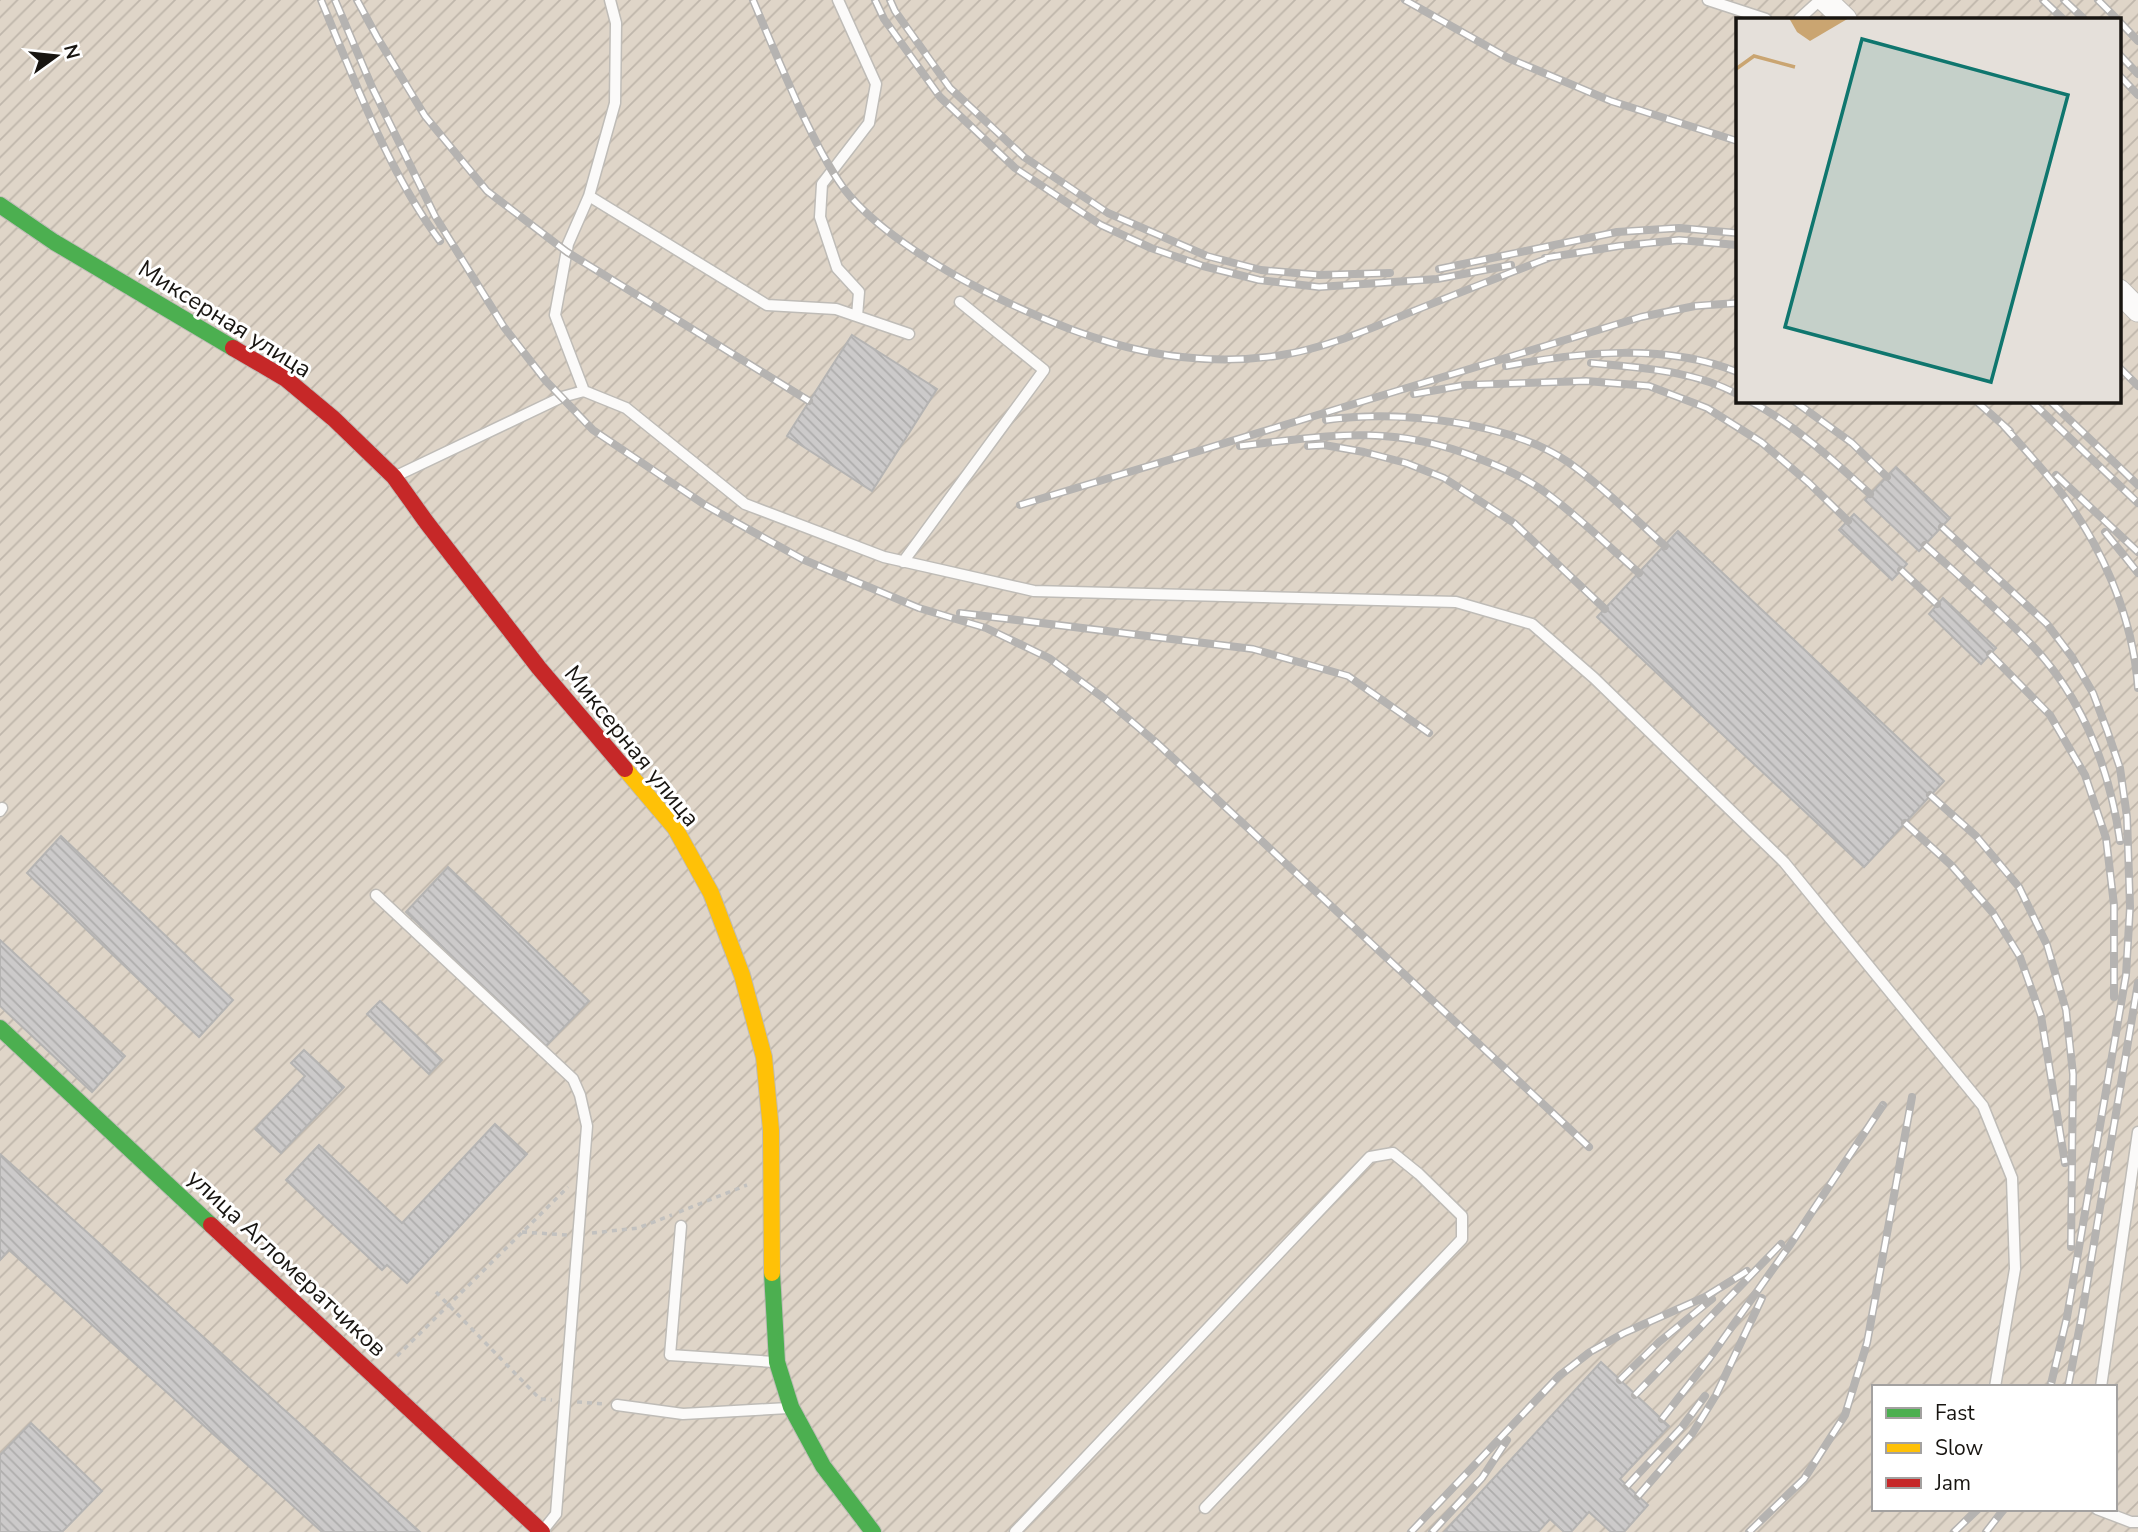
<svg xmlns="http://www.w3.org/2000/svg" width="2138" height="1532" font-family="'Nunito Sans',sans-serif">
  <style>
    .industrial { fill: url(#industrial-furrows); fill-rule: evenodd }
    .building { fill: url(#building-back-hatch); stroke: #b5b4b3; stroke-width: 2 }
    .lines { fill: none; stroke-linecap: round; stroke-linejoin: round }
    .lane-casing { stroke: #bfbcb7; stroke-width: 13 }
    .street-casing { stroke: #bfbcb7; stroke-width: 25 }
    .fast-casing { stroke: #bfbcb7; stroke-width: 18 }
    .slow-casing { stroke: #bfbcb7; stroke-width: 18 }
    .jam-casing { stroke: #bfbcb7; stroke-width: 18 }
    .path { stroke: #c2c1bf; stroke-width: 3.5; stroke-dasharray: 5 5; stroke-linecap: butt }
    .lane { stroke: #fbfaf9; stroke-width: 10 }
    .street { stroke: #fbfaf9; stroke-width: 23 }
    .fast { stroke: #4caf50; stroke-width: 16 }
    .slow { stroke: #ffc107; stroke-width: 16 }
    .jam { stroke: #c62828; stroke-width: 16 }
    .rail-casing { stroke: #b5b3b1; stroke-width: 8 }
    .rail { stroke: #fff; stroke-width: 5; stroke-dasharray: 16; stroke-linecap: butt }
    .labels { text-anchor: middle; stroke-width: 6; stroke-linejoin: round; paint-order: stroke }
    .street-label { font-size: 24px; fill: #181511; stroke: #fff }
    .inset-river { fill: none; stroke: #caa571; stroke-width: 3.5 }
    .view { fill: #0f766e; fill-opacity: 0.15; stroke: #0f766e; stroke-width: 3.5 }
    .inset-edge { fill: none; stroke: #181511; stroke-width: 3.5 }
  </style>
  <defs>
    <pattern id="industrial-furrows" width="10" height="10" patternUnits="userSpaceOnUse" patternTransform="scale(1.75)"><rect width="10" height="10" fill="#dfd5c8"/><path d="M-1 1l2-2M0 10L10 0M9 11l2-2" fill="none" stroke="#bfb6ab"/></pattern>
    <pattern id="building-back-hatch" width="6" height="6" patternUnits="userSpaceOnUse" patternTransform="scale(1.75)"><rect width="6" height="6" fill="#cccaca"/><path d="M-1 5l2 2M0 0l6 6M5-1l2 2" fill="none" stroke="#aeadac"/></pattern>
  </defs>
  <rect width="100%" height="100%" fill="#e5e0da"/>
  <!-- industrial -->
  <path class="industrial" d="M0 0H2138V1532H0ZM1737 19H2119V401H1737ZM1874 1387H2115V1509H1874Z"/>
  <!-- building -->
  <path class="building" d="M852 335 937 389 872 491 787 436Z
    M1896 467 1950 518 1919 551 1865 500Z
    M1854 514 1907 564 1892 580 1839 530Z
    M1678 531 1944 781 1864 867 1597 617Z
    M1943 598 1996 648 1981 664 1929 614Z
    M61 836 233 1000 199 1037 27 873Z
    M448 867 589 1001 546 1046 406 912Z
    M0 940 125 1056 92 1092 0 1006Z
    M380 1001 442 1060 429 1074 367 1014Z
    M304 1050 344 1087 281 1153 255 1129 305 1076 291 1063Z
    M495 1124 527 1154 407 1283 387 1265 382 1270 286 1180 319 1145 402 1223Z
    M0 1154 420 1532H322L9 1250 0 1260Z
    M1601 1362 1669 1426 1620 1479 1648 1505 1624 1532H1611L1589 1512 1571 1532H1564L1550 1519 1538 1532H1444Z
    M31 1423 102 1491 62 1532H0V1455Z"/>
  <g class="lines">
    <defs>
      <path id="lane" d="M838 0 876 84 869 123 822 184 820 217 837 268 859 292 857 316
        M1708 0 1766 19
        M1799 19 1820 0
        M589 196 767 305 836 309 909 334
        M584 391 555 315 568 244 589 196 615 103 616 23 610 0
        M396 476 562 397 584 391 626 408 745 504 884 557 1034 591 1456 602 1532 624 1594 678 1784 862 1983 1106 2012 1178 2015 1269 1995 1387
        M903 562 1044 370 960 302
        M0 811 2 808
        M376 895 573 1079 580 1095 587 1126 556 1514 544 1529
        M681 1226 670 1355 774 1362
        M2101 1387 2138 1132
        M617 1405 683 1414 788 1408
        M2097 1509 2131 1522H2138
        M1015 1532 1370 1157 1393 1153 1419 1174 1462 1216V1239L1205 1508"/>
      <path id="street" d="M1825 0 1845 19
        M2119 291 2138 310"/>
      <path id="fast" d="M0 205 54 242 233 348
        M0 1028 211 1225
        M772 1273 777 1362 791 1407 823 1466 873 1532"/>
      <path id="slow" d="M625 769 675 828 711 893 742 975 764 1057 771 1130 772 1273"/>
      <path id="jam" d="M233 348 286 379 334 419 394 477 427 523 539 668 625 769
        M211 1225 542 1532"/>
    </defs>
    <!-- lane casing -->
    <use href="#lane" class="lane-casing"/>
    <!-- street casing -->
    <use href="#street" class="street-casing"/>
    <!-- fast casing -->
    <use href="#fast" class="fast-casing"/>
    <!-- slow casing -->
    <use href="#slow" class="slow-casing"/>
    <!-- jam casing -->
    <use href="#jam" class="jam-casing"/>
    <!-- path -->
    <path class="path" d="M679 1212 747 1185
      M522 1232 567 1235
      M592 1233 638 1228 672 1215
      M436 1292 540 1399 552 1400
      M397 1356 568 1187
      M577 1402 605 1404"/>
    <!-- lane -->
    <use href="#lane" class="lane"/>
    <!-- street -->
    <use href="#street" class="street"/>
    <!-- fast -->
    <use href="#fast" class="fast"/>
    <!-- slow -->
    <use href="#slow" class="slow"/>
    <!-- jam -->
    <use href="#jam" class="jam"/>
    <defs>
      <path id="rail" d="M321 0C355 81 387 170 440 241
        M335 0 372 87 435 216 504 327 546 381 593 430 705 505 802 559 919 608 986 628 1049 658 1105 699 1158 744 1589 1147
        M357 0 377 37 425 116 487 191 567 252 809 401
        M753 0C768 36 783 71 799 107 813 136 826 164 845 190 900 260 1058 334 1144 351 1187 360 1232 362 1276 356 1323 349 1368 330 1411 312 1459 293 1506 274 1554 256
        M875 0 884 19 940 97 1015 168 1101 225 1151 248 1203 266 1259 280 1319 287 1437 279 1511 265
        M890 0 895 11 950 88 1024 157 1108 213 1207 256 1261 270 1319 275 1390 273
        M1405 0 1508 58 1611 101 1737 141
        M2043 0 2063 19
        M2064 0 2084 19
        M2098 0 2117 19
        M2119 21 2138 41
        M2119 54 2138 74
        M2119 75 2138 95
        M1545 258 1619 246 1679 240 1737 245
        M1439 269 1617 232 1679 228 1737 233
        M1591 363C1640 368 1693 370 1737 394
        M1506 366C1580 352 1665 343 1737 372
        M2119 367 2138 386
        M1414 394 1465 385 1586 381 1649 386 1707 408 1761 442 1809 483 1848 521
        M1750 401C1795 425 1833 460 1870 494
        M1794 401 1852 443 1887 477
        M1976 401 2010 431
        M2031 401 2138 503
        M2050 401 2138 485
        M1326 420C1395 410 1509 421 1568 462 1603 487 1633 517 1665 546
        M2003 425C2021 445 2039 465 2056 486 2101 543 2133 616 2138 688
        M1240 446C1330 435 1394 424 1480 459 1501 467 1524 477 1542 490 1577 515 1607 545 1639 573
        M1308 446 1324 445 1364 452 1406 463 1444 478 1514 523 1605 609
        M2056 475 2138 552
        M1020 505 1641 317 1695 306 1737 303
        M1942 527 2047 624 2072 657 2093 693 2107 730 2120 768 2127 817 2130 907 2126 975 2067 1317 2051 1384
        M2105 532 2138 573
        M1925 545C1959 576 1995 607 2027 640 2081 694 2109 766 2120 841
        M1901 570 1937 604
        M960 613 1253 649 1348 676 1429 733
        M1990 654 2050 715 2085 775 2106 838 2114 905V997
        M1930 795 1976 836 2019 887 2047 945 2066 1010 2073 1074 2071 1247
        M1905 823 1951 865 1993 913 2020 957 2041 1016 2065 1163
        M1620 1380 1659 1342 1712 1299
        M2068 1387 2081 1320 2138 983
        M1635 1395 1781 1244
        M1662 1419 1709 1359 1790 1245 1883 1105
        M1627 1486 1682 1427 1705 1396
        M1638 1496 1692 1434 1716 1395 1762 1298
        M1411 1532 1559 1376 1590 1352 1624 1333 1705 1297 1747 1271
        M1432 1532 1482 1478 1507 1440
        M1749 1532 1804 1479 1845 1415 1867 1343 1912 1097
        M1954 1532 1978 1509
        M1986 1532 2004 1509"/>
    </defs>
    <!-- rail casing -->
    <use href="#rail" class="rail-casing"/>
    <!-- rail -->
    <use href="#rail" class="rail"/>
  </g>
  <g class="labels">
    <!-- street labels -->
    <g class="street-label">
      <text transform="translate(225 319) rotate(32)" y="8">Миксерная улица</text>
      <text transform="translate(632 746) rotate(51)" y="8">Миксерная улица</text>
      <text transform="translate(287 1263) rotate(43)" y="8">улица Агломератчиков</text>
    </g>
  </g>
  <!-- overview -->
  <g transform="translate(1736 18)">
    <rect width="385" height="385" fill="#e5e0da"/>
    <path d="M53 0H113L74 23 61 14Z" fill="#caa571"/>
    <path class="inset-river" d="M0 51 18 38 59 49"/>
    <path class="view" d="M126 21 332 77 255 364 49 309Z"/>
    <rect width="385" height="385" class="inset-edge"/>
  </g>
  <!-- legend -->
  <rect x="1872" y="1385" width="245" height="126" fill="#ffffff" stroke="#a3a1a0" stroke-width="2"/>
  <rect x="1886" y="1408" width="35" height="10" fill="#4caf50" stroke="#a3a1a0" stroke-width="2"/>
  <text x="1935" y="1420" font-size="21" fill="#181511">Fast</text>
  <rect x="1886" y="1443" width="35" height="10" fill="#ffc107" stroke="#a3a1a0" stroke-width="2"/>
  <text x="1935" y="1455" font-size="21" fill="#181511">Slow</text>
  <rect x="1886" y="1478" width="35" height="10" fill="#c62828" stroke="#a3a1a0" stroke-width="2"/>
  <text x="1935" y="1490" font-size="21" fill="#181511">Jam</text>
  <!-- north arrow -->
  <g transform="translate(56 56) rotate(75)" stroke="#ffffff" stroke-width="5" paint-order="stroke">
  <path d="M0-5L12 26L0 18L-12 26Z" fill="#181511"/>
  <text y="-10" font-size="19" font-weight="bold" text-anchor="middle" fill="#181511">N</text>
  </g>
</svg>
